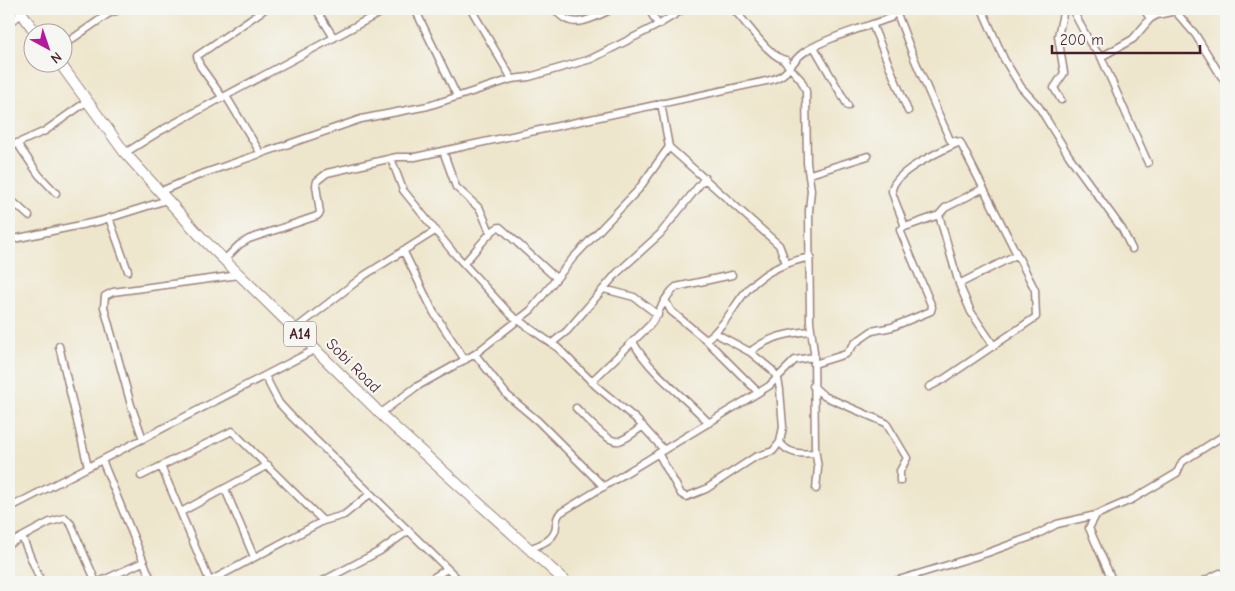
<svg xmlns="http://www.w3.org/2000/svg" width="1235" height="591" font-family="'Comic Neue',sans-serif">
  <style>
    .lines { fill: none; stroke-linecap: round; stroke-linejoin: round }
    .minor-casing { stroke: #9c827c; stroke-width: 9 }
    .highway-casing { stroke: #9c827c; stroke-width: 12 }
    .minor { stroke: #fff; stroke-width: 6 }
    .highway { stroke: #fff; stroke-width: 10 }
    .labels { text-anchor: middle; stroke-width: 4.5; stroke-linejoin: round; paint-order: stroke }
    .shield { fill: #f6f6f2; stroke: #7e6067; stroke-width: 1 }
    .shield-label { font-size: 15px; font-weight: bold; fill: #4a1f2b }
    .street-label { font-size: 16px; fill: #4a1f2b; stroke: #f6f6f2 }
  </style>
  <rect width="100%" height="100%" fill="#f6f6f2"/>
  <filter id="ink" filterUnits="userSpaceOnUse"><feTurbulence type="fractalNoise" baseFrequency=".02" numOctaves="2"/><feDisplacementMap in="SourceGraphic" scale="10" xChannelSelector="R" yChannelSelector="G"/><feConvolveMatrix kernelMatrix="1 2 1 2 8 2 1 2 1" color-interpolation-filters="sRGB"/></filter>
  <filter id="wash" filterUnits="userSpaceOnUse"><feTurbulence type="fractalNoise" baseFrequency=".0096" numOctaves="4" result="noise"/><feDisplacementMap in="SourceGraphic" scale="20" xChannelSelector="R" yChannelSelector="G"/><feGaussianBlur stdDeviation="1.12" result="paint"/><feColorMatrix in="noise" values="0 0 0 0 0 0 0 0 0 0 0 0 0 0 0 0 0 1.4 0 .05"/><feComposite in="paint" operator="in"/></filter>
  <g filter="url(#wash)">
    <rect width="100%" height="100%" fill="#eee6cc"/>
  </g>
  <g filter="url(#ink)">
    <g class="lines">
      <defs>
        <path id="minor" d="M316 9 334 38
          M415 9 457 96
          M471 9 512 79
          M555 9C571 32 591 19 612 9
          M649 9 658 25
          M733 9C746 21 770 59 786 60
          M982 9 1004 59 1021 87 1039 107 1069 156 1122 229 1132 249
          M1072 9 1090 43 1101 57 1148 163
          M1144 9 1150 19
          M896 11 914 58 950 140 960 142 1035 290 1036 317 944 379 929 387
          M1175 11 1195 34 1226 84
          M9 23 22 14
          M872 24 908 111
          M62 46 108 14 121 9
          M814 47 848 106
          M1101 57 1133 39 1150 19 1157 15 1180 10 1194 9
          M784 61 801 80 806 91 807 163 811 190 809 211 810 321 814 352 815 448 818 468 816 489
          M226 96 261 154
          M223 98 200 66 197 56 265 9
          M1061 100 1054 88 1064 73 1058 36 1064 9
          M17 143 39 175 56 193
          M9 147 45 131 86 102
          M669 147 779 245 786 263
          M443 151 456 187 480 209 490 232
          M125 153 162 130 387 9
          M391 158 403 190 452 251 511 315 558 348 596 386 636 419 664 450
          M810 174 868 156
          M982 189 945 208 939 215 959 284 971 312 994 346
          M159 192 199 175 361 119 428 106 512 79 529 77 591 59 658 25 684 9
          M9 198 29 216
          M109 218 128 271
          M905 227 939 215
          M9 240 100 221 167 200
          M403 250 434 313 465 360
          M224 260 239 245 249 239 317 216 320 213 316 185 317 181 327 173 397 157H415L771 80C793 73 789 61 806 51 831 36 863 28 890 18L896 11V9
          M464 263C472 256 492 227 500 227L556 278
          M959 284 1016 255
          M604 289 634 297 658 315
          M665 300 671 311 706 340 758 392
          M295 329 365 275 435 231
          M706 340C723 327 731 311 743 295 760 273 785 262 811 257
          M633 342C651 374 685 397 709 423
          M552 343 567 331 617 273 660 234 705 178
          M59 346 88 467
          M750 352C768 337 788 333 811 331
          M475 354 507 395 538 421 604 487
          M814 364 846 354 855 343 872 331 892 327 931 311 932 307 900 230 905 227C903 220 892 195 892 191 892 172 945 149 960 142
          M265 376 279 403 290 415 461 582
          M591 382 650 325C659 314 664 296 676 287L732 275
          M813 386 824 396 886 423 907 458 900 471V481
          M576 408C584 416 608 444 619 441 627 439 636 431 643 426
          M381 413 416 387 475 354 531 310 573 258 638 190 669 147 661 103
          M143 439 131 405 104 307 105 296 113 292 239 275
          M780 442C788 455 802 454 816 453
          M658 453 681 494 686 497 706 489 755 457 773 451 780 442 783 427 780 390 778 379 772 370 750 352 715 333
          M102 460 152 582
          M161 466 210 582
          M141 476 232 431 323 521
          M225 489 254 557
          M9 508 316 349
          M181 512 268 465
          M1096 515 1089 528 1113 582
          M22 537 41 582
          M9 544 50 522 65 518 71 524 96 582
          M529 549C541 544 556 540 556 525 557 519 556 518 560 513L769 386 795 360 814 357
          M210 581 323 521 344 515 370 494
          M99 582 143 562
          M321 582 380 551 408 531
          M426 582 447 569
          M892 582 987 553 1036 535 1057 524 1096 515 1133 499 1177 473 1182 462 1226 434
          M1202 582 1220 573 1226 577"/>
        <path id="highway" d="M19 9 35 32
          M59 62 125 153 202 238 391 424 566 582"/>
      </defs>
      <!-- minor casing -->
      <use href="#minor" class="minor-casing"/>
      <!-- highway casing -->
      <use href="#highway" class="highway-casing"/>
      <!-- minor -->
      <use href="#minor" class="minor"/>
      <!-- highway -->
      <use href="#highway" class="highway"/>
    </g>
  </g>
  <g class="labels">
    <!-- shield labels -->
    <rect class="shield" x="284" y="321.5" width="32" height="25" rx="4"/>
    <g class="shield-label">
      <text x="300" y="339">A14</text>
    </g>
    <!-- street labels -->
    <g class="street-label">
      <text transform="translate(354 365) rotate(45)" y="6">Sobi Road</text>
    </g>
  </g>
  <!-- margin -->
  <rect width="1235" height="591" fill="none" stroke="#f6f6f2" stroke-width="30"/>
  <!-- north arrow -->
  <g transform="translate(48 48) rotate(140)"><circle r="24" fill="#f6f6f2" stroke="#b1a0a2"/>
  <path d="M0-4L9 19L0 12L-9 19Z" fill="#b5179e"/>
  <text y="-8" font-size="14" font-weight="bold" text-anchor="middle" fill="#4a1f2b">N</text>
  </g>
  <!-- scale -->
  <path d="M1052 45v8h148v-8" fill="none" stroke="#4a1f2b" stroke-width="2.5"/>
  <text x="1060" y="45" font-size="15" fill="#4a1f2b" stroke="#f6f6f2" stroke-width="4" paint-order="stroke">200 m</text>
</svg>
